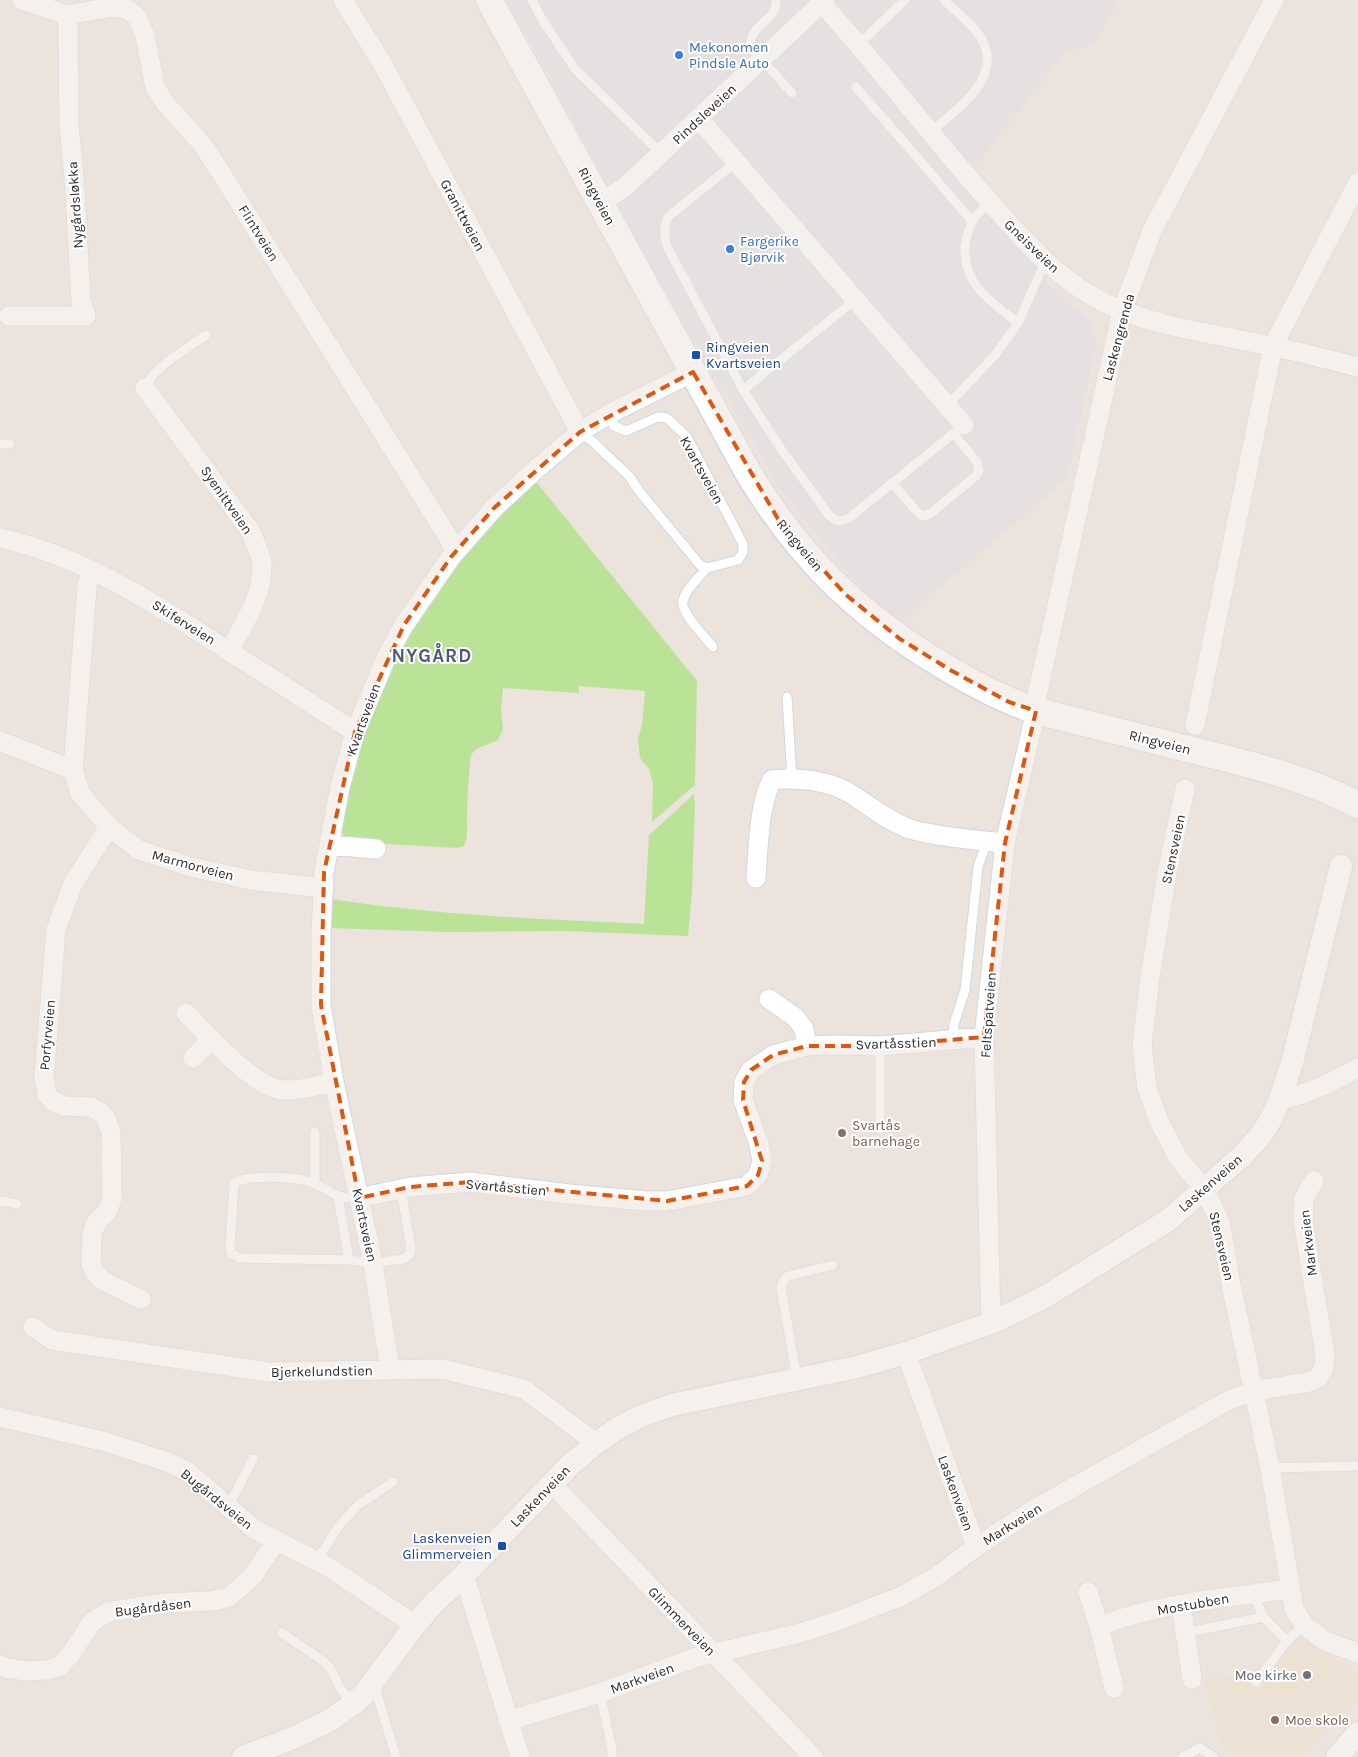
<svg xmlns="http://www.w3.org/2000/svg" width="1358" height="1757" font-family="Karla,sans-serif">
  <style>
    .industrial { fill: #dedce4 }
    .education { fill: #eedecb }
    .green { fill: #bbe398 }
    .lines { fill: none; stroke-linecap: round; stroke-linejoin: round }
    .service-casing { stroke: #d1d7e3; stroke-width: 11 }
    .minor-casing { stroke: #d1d7e3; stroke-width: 21 }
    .tertiary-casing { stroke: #d1d7e3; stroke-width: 25 }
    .secondary-casing { stroke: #d1d7e3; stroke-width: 29 }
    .service { stroke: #fff; stroke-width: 9 }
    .minor { stroke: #fff; stroke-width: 19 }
    .tertiary { stroke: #fff; stroke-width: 22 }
    .secondary { stroke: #fff; stroke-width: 26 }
    .marked { fill: none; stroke: #de570e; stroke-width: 4; stroke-dasharray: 10 6; stroke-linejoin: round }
    .shop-dot { fill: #3f7fe0; stroke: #fff; stroke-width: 2 }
    .transit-dot { fill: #1a4fb4; stroke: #fff; stroke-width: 2 }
    .education-dot { fill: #8d6e63; stroke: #fff; stroke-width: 2 }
    .worship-dot { fill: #6b7280; stroke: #fff; stroke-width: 2 }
    .labels { text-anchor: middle; stroke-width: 4; stroke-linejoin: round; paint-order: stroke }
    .shop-label { font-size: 14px; fill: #366cbe; stroke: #fff; text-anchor: start }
    .street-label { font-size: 14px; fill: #2a2a2a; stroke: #fff }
    .transit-label { font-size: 14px; fill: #164399; stroke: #fff; text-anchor: start }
    .education-label { font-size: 14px; fill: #785e54; stroke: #fff; text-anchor: start }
    .worship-label { font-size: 14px; fill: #5b616d; stroke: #fff; text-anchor: end }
    .district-label { font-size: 19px; font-weight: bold; letter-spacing: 1px; fill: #4a597a; stroke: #fff }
  </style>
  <rect width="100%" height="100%" fill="#ece3dc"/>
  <!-- industrial -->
  <path class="industrial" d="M506 0H1120L1093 46 1067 50 967 176 1045 262V282L1093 325 1096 343 1068 478 920 604 901 622 874 600 841 565 780 489 637 242 546 69Z"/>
  <!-- education -->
  <path class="education" d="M1294 1638 1324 1647 1358 1679V1696L1300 1757H1235L1221 1744 1205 1680 1257 1672Z"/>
  <!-- green -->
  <path class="green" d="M534 482 538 484 697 681 695 785 652 822 653 783 649 769 640 758 638 738 642 726 645 691 579 686V693L503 688 501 710 503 729 498 740 476 749 471 755C469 774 467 795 467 814 466 825 469 836 464 846L457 848 352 842 345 838 340 828 362 727 411 625 481 532Z
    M694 794 695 803 692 891 688 936 565 931 447 932 329 928 331 899C434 915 539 919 644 924L649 835Z"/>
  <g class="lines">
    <defs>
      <path id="service" d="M532 0 543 21 575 69 662 154
        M776 0C778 21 744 27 752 49L792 93
        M858 45 905 0
        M856 87 972 221
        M930 133C957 108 1006 78 980 36 972 24 955 11 944 0
        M736 162 669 216C663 227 664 234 667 246L743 390 779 446 828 514C835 521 839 523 849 518L964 425
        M990 202C984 208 975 215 972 222 968 230 966 240 965 248 964 286 992 302 1018 323
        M145 388 153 375 168 361 206 335
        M743 390 855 300
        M947 406 996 354 1018 323 1045 262
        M580 433 592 441 630 477 639 491 700 565 707 568 738 560 743 552V544L687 437 667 418 658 417 626 431 614 426 609 414
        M0 444H10
        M892 483 919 514 924 516 931 513 976 476 979 470 977 462 953 433
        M707 568C699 578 686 588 683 601 680 612 705 637 713 647
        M787 697 792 778
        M953 1041 954 1024 965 990 978 867 987 841
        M880 1046V1129
        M315 1132V1184
        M338 1197 349 1260
        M359 1198C335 1199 335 1193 315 1184 300 1177 247 1173 234 1184L230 1247 231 1253 240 1258 349 1260 373 1263 403 1259 410 1254 411 1248 401 1189
        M0 1201 17 1204
        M797 1378 781 1288 783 1282 788 1276 833 1265
        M1270 1468 1358 1466
        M228 1507 253 1459
        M317 1561 337 1528 358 1505 393 1482
        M1254 1594 1263 1617 1287 1641
        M282 1633 323 1661 330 1668 341 1689 353 1704
        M1185 1633 1263 1617
        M1256 1682 1287 1641 1304 1625
        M374 1684 396 1757
        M600 1693 612 1749V1757
        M1183 1757 1200 1748 1214 1757"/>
      <path id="minor" d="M22 0 68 15 112 7 127 9 137 17 145 35 155 87 165 103 202 144 223 176 456 550
        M343 0 382 63 580 432
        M819 0C873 60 922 124 975 185 1018 234 1060 287 1123 311 1164 327 1209 333 1251 342 1287 349 1323 358 1358 367
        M699 119 964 425
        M601 203 626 186 825 0
        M9 316H86L81 301 74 176 69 126 68 15
        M145 388 251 532C255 543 261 553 262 565 263 596 243 625 229 651
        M0 538C83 556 156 604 227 650 270 677 312 704 355 732
        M91 570 87 587 73 770 80 793 109 827 139 850 191 867 251 880 324 888
        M1036 700 1122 311 1152 231 1274 0
        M1195 725 1273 346 1358 182
        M0 741 73 770
        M1185 789 1168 868 1150 977 1142 1045 1147 1088 1159 1121 1178 1158 1204 1189 1220 1222 1231 1284 1270 1468 1294 1609 1304 1625 1325 1641 1358 1653
        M109 827 73 884 56 929 44 1078 47 1095 53 1101 64 1106 91 1107 100 1112 106 1118 111 1133 112 1199 107 1212 97 1221 92 1234 91 1264 95 1273 103 1281 141 1299
        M330 845 376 849
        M756 878C758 851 759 803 772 780 798 777 828 780 851 794 870 806 888 821 910 829 937 837 976 840 1005 843
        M769 999 796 1018 804 1029 807 1046
        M186 1013C208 1035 245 1077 273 1088 290 1094 317 1085 334 1082
        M193 1058 212 1039
        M1280 1100C1309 1094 1332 1082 1358 1068
        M359 1198 410 1187 470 1182 569 1194 646 1201H667L747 1186 758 1175 762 1161 759 1144 743 1100 744 1082 751 1070 773 1055 807 1046 839 1045 880 1046 984 1037
        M991 1323 984 1037 1005 843 1036 711
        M33 1327 52 1340 268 1372 442 1369 524 1389 596 1443
        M906 1353 976 1547
        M390 1370 373 1263 334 1082 321 1005V934L324 872 340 787 355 732 386 658 404 625 451 557 494 508 534 471 580 432 609 414 693 372
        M0 1417 106 1442 168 1462 188 1472 254 1529 330 1568 415 1625
        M552 1484 813 1757
        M464 1575 520 1757
        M1088 1592 1099 1626 1114 1688
        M1181 1605 1192 1679
        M1099 1626C1159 1603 1226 1598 1289 1589
        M0 1665 6 1668 26 1671 46 1670 60 1666 71 1654 92 1622 108 1612 165 1603 212 1601 229 1597 252 1577 276 1541
        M508 1721 600 1693 694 1658 796 1634 835 1622 902 1596 937 1576 976 1547 1033 1510 1229 1400 1254 1391 1309 1382 1318 1378 1324 1368 1325 1355 1303 1221 1304 1198 1314 1181"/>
      <path id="tertiary" d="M243 1757 293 1738 329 1721 353 1704 364 1694 415 1625 432 1605 464 1575 569 1466 596 1443 618 1428 641 1416 672 1405 857 1367 906 1353 991 1323 1043 1298 1167 1221 1242 1156 1261 1135 1270 1121 1280 1100 1292 1063 1341 866
        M1337 1757 1358 1733"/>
      <path id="secondary" d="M489 0 750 476C801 558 855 612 937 662 969 682 1001 699 1036 711 1086 723 1135 736 1184 748 1244 763 1303 776 1358 805"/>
    </defs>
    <!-- service casing -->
    <use href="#service" class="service-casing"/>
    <!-- minor casing -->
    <use href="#minor" class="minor-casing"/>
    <!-- tertiary casing -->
    <use href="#tertiary" class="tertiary-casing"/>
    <!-- secondary casing -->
    <use href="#secondary" class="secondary-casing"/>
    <!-- service -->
    <use href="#service" class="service"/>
    <!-- minor -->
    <use href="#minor" class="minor"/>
    <!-- tertiary -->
    <use href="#tertiary" class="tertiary"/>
    <!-- secondary -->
    <use href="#secondary" class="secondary"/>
  </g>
  <!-- marked area -->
  <path d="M0 0H1358V1757H0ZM693 372 778 519 845 594 900 639 952 671 1009 702 1036 711 1005 843 984 1037 880 1046H807L773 1055 751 1070 744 1082 743 1100 762 1161 758 1175 747 1186 667 1201 470 1182 410 1187 359 1198 321 1005 324 872 355 732 404 625 451 557 494 508 580 432Z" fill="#ece3dc" fill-opacity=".55" fill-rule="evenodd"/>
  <path class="marked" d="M693 372 778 519 845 594 900 639 952 671 1009 702 1036 711 1005 843 984 1037 880 1046H807L773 1055 751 1070 744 1082 743 1100 762 1161 758 1175 747 1186 667 1201 470 1182 410 1187 359 1198 321 1005 324 872 355 732 404 625 451 557 494 508 580 432Z"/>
  <!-- markers -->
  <g class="shop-dot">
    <circle cx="679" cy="55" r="5"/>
    <circle cx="730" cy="249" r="5"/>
  </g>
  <g class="transit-dot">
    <rect x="691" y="350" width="10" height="10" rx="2.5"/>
    <rect x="497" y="1541" width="10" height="10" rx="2.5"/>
  </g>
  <g class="education-dot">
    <circle cx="842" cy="1133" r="5"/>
    <circle cx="1275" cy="1720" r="5"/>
  </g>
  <circle class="worship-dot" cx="1307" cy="1675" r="5"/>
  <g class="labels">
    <!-- shop labels -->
    <g class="shop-label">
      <text x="689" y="52">Mekonomen<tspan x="689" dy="16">Pindsle Auto</tspan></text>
      <text x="740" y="246">Fargerike<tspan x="740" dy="16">Bjørvik</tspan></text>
    </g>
    <!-- street labels -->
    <g class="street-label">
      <text transform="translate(704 114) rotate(-43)" y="5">Pindsleveien</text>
      <text transform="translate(597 196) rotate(62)" y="5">Ringveien</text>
      <text transform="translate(75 205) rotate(-94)" y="5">Nygårdsløkka</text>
      <text transform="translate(463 215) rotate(62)" y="5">Granittveien</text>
      <text transform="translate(259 233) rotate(58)" y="5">Flintveien</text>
      <text transform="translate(1032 246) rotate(44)" y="5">Gneisveien</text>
      <text transform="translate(1118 337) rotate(-75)" y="5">Laskengrenda</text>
      <text transform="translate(702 470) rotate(61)" y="5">Kvartsveien</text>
      <text transform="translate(227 500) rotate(55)" y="5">Syenittveien</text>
      <text transform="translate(800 545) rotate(50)" y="5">Ringveien</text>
      <text transform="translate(184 622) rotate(32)" y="5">Skiferveien</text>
      <text transform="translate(363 719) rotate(-70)" y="5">Kvartsveien</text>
      <text transform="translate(1160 742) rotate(14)" y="5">Ringveien</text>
      <text transform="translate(1173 849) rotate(-78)" y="5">Stensveien</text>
      <text transform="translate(193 865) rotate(15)" y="5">Marmorveien</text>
      <text transform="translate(988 1015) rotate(-86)" y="5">Feltspatveien</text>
      <text transform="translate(47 1035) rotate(-85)" y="5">Porfyrveien</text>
      <text transform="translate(896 1043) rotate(-2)" y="5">Svartåsstien</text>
      <text transform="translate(1210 1183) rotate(-41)" y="5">Laskenveien</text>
      <text transform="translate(506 1187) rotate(5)" y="5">Svartåsstien</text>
      <text transform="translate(365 1225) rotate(78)" y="5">Kvartsveien</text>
      <text transform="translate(1308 1243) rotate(-97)" y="5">Markveien</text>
      <text transform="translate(1222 1246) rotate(77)" y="5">Stensveien</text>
      <text transform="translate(322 1371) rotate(-1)" y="5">Bjerkelundstien</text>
      <text transform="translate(956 1493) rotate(70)" y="5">Laskenveien</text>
      <text transform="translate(540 1496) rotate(-46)" y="5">Laskenveien</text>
      <text transform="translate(217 1499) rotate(39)" y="5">Bugårdsveien</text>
      <text transform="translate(1012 1524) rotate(-32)" y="5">Markveien</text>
      <text transform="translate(1193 1604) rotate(-10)" y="5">Mostubben</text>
      <text transform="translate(153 1607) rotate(-7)" y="5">Bugårdåsen</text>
      <text transform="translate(682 1621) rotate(46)" y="5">Glimmerveien</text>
      <text transform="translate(642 1678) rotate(-20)" y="5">Markveien</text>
    </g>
    <!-- transit labels -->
    <g class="transit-label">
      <text x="706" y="352">Ringveien<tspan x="706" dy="16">Kvartsveien</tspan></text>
      <text x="492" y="1543" text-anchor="end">Laskenveien<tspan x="492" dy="16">Glimmerveien</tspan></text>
    </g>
    <!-- education labels -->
    <g class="education-label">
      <text x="852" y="1130">Svartås<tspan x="852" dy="16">barnehage</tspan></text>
      <text x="1285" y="1725">Moe skole</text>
    </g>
    <!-- worship labels -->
    <g class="worship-label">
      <text x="1297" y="1680">Moe kirke</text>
    </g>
    <!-- district labels -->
    <g class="district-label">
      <text x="432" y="662">NYGÅRD</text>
    </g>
  </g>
</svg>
